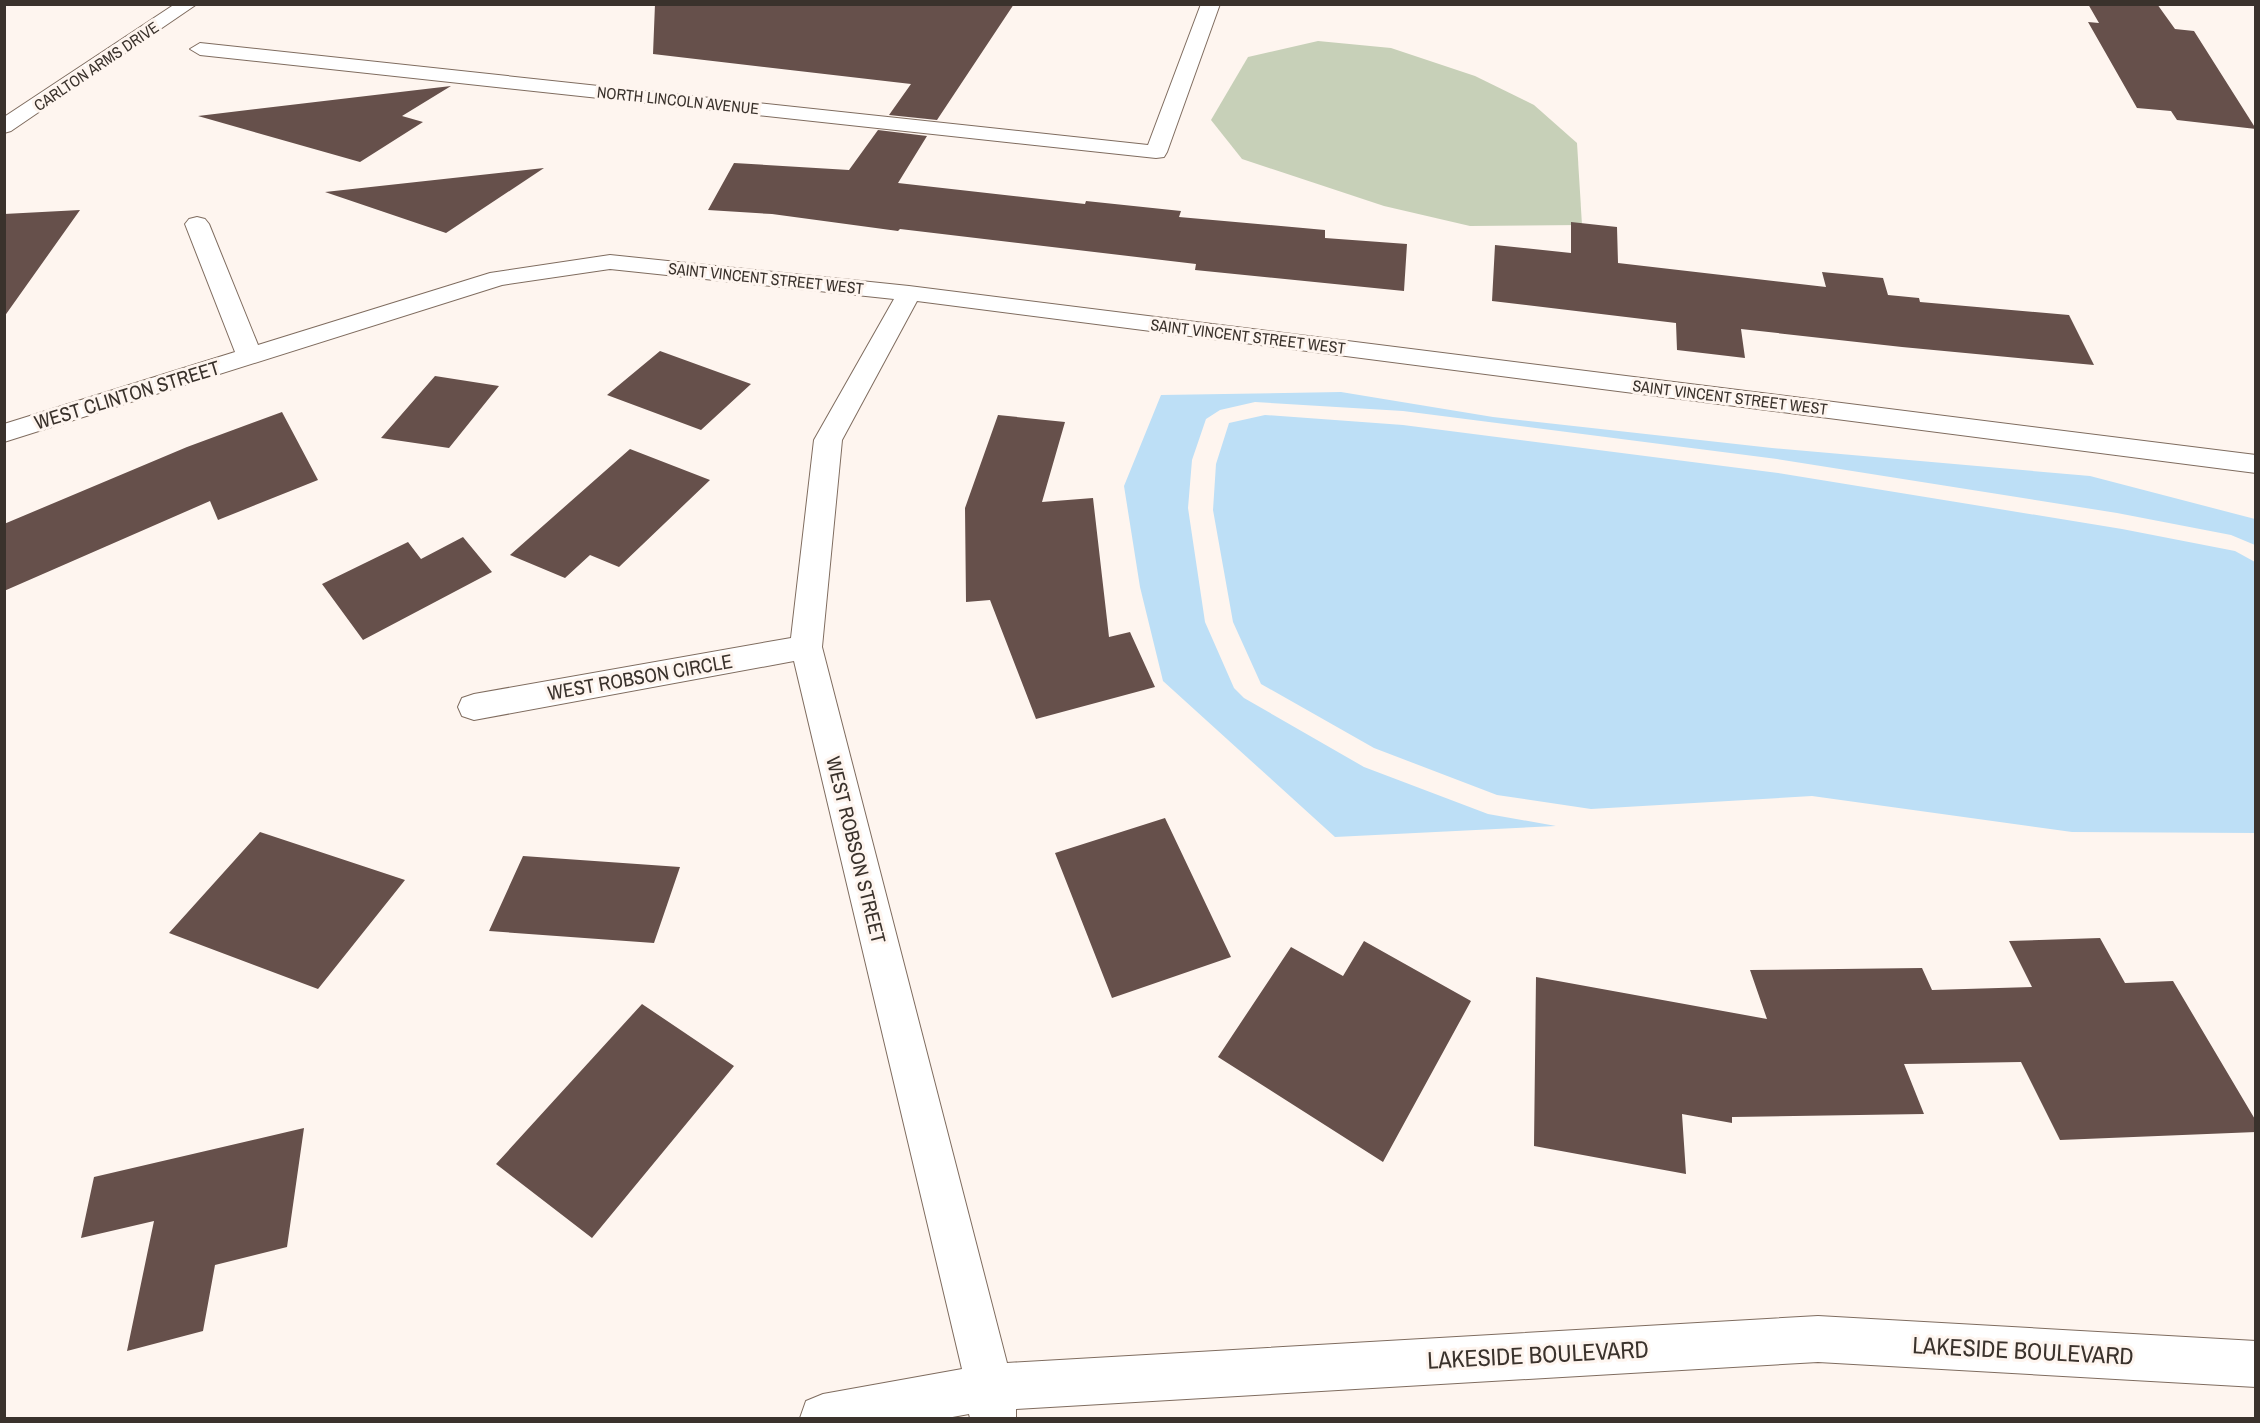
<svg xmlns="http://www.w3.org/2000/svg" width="2260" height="1423" font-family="'Archivo Narrow',sans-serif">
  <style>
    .green { fill: #c7d0b8 }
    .water { fill: #bddff6 }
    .building { fill: #66504b }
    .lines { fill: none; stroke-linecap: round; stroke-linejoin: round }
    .minor-casing { stroke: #7f6c5f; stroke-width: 2 }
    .minor { fill: #fff; fill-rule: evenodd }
    .labels { text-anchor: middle; stroke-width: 6; stroke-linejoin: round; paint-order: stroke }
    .far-street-label { font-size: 16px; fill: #3a322c; stroke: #fef5ef }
    .street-label { font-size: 20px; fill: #3a322c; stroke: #fef5ef }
    .near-street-label { font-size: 24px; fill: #3a322c; stroke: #fef5ef }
  </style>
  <rect width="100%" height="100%" fill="#fef5ef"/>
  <!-- green -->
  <path class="green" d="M1318 41 1391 48 1475 76 1534 105 1577 143 1582 225 1470 226 1384 206 1242 159 1211 120 1248 57Z"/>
  <!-- water -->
  <path class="water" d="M1341 392 1493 417 1772 448 2090 476 2255 519V545L2231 535 2117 513 1777 459 1403 411 1255 402 1220 410 1206 419 1192 460 1188 508 1205 622 1234 688 1244 698 1364 767 1488 814 1556 826 1335 837 1163 681 1140 587 1124 486 1161 395Z
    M1265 415 1403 425 1778 473 2122 529 2235 551 2255 562V833L2072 832 1812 796 1591 809 1497 795 1374 748 1261 684 1233 622 1213 510 1216 464 1229 423Z"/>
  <!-- building -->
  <path class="building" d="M655 4H1014L937 120 889 115 911 84 653 54Z
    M2088 4H2157L2175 29 2194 31 2256 129 2177 120 2171 111 2137 108 2088 22 2099 23Z
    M451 86 402 116 423 122 360 162 198 116Z
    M878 130 927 136 898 183 1085 204 1086 201 1181 211 1179 217 1325 230V238L1407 244 1404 291 1195 270 1196 264 900 229 898 231 772 214 708 210 734 163 849 170Z
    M544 168 446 233 325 192Z
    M80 210 4 317V214Z
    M1571 222 1617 227 1618 263 1826 287 1822 272 1883 278 1888 295 1919 298 1920 302 2069 315 2094 365 1902 347 1741 329 1745 358 1677 350 1676 323 1492 301 1495 245 1571 253Z
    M660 351 751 384 701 430 607 395Z
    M435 376 499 386 449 448 381 438Z
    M282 412 318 480 218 520 210 501 4 591V524L187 447Z
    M998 415 1065 422 1042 502 1093 498 1109 637 1130 632 1155 687 1036 719 990 600 966 602 965 508Z
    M630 449 710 480 619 567 590 555 565 578 510 555Z
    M463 537 492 572 363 640 322 584 408 542 421 559Z
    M1165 818 1231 957 1112 998 1055 853Z
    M260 832 405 880 318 989 169 933Z
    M523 856 680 867 654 943 489 931Z
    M2100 938 2125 983 2173 981 2256 1121V1132L2060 1140 2021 1062 1904 1064 1924 1114 1732 1117V1123L1682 1114 1686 1174 1534 1146 1536 977 1767 1019 1750 970 1922 968 1932 990 2032 987 2009 941Z
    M1364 941 1471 1001 1383 1162 1218 1057 1291 947 1343 976Z
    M642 1004 734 1066 592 1238 496 1164Z
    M304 1128 287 1247 215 1265 203 1331 127 1351 154 1221 81 1238 94 1177Z"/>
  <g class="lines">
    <defs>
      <path id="minor" d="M175 4H197L11 131 4 133V117Z
        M1201 4H1220L1167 152 1164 157 1156 158 200 55 190 49 200 43 1148 145Z
        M197 217 205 219 209 224 258 345 490 273 610 255 909 286 2256 455V473L917 301 842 440 822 647 1007 1363 1818 1316 2256 1341V1387L1818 1362 1016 1409V1418H970L969 1414 947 1418H800L806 1401 823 1394 962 1369 794 661 474 720 462 716 458 707 462 698 474 694 791 638 814 440 894 299 610 269 502 285 4 442V424L235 352 185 224 189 219Z"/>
    </defs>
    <!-- minor casing -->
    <use href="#minor" class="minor-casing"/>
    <!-- minor -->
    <use href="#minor" class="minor"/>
  </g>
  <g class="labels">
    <!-- far-street labels -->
    <g class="far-street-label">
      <text transform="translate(96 66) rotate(-34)" y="6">CARLTON ARMS DRIVE</text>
      <text transform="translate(678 100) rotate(6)" y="6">NORTH LINCOLN AVENUE</text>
      <text transform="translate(766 278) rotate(6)" y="6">SAINT VINCENT STREET WEST</text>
      <text transform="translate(1248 336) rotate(7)" y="6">SAINT VINCENT STREET WEST</text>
      <text transform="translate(1730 397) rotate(7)" y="6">SAINT VINCENT STREET WEST</text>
    </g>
    <!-- street labels -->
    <g class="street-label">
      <text transform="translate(127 395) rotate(-17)" y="7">WEST CLINTON STREET</text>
      <text transform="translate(640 677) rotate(-10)" y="7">WEST ROBSON CIRCLE</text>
      <text transform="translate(856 850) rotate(76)" y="7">WEST ROBSON STREET</text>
    </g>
    <!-- near-street labels -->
    <g class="near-street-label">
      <text transform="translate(2023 1351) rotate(3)" y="8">LAKESIDE BOULEVARD</text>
      <text transform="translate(1538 1355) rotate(-3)" y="8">LAKESIDE BOULEVARD</text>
    </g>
  </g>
  <!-- border -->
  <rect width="2260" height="1423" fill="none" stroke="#3a322c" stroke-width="12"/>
</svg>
